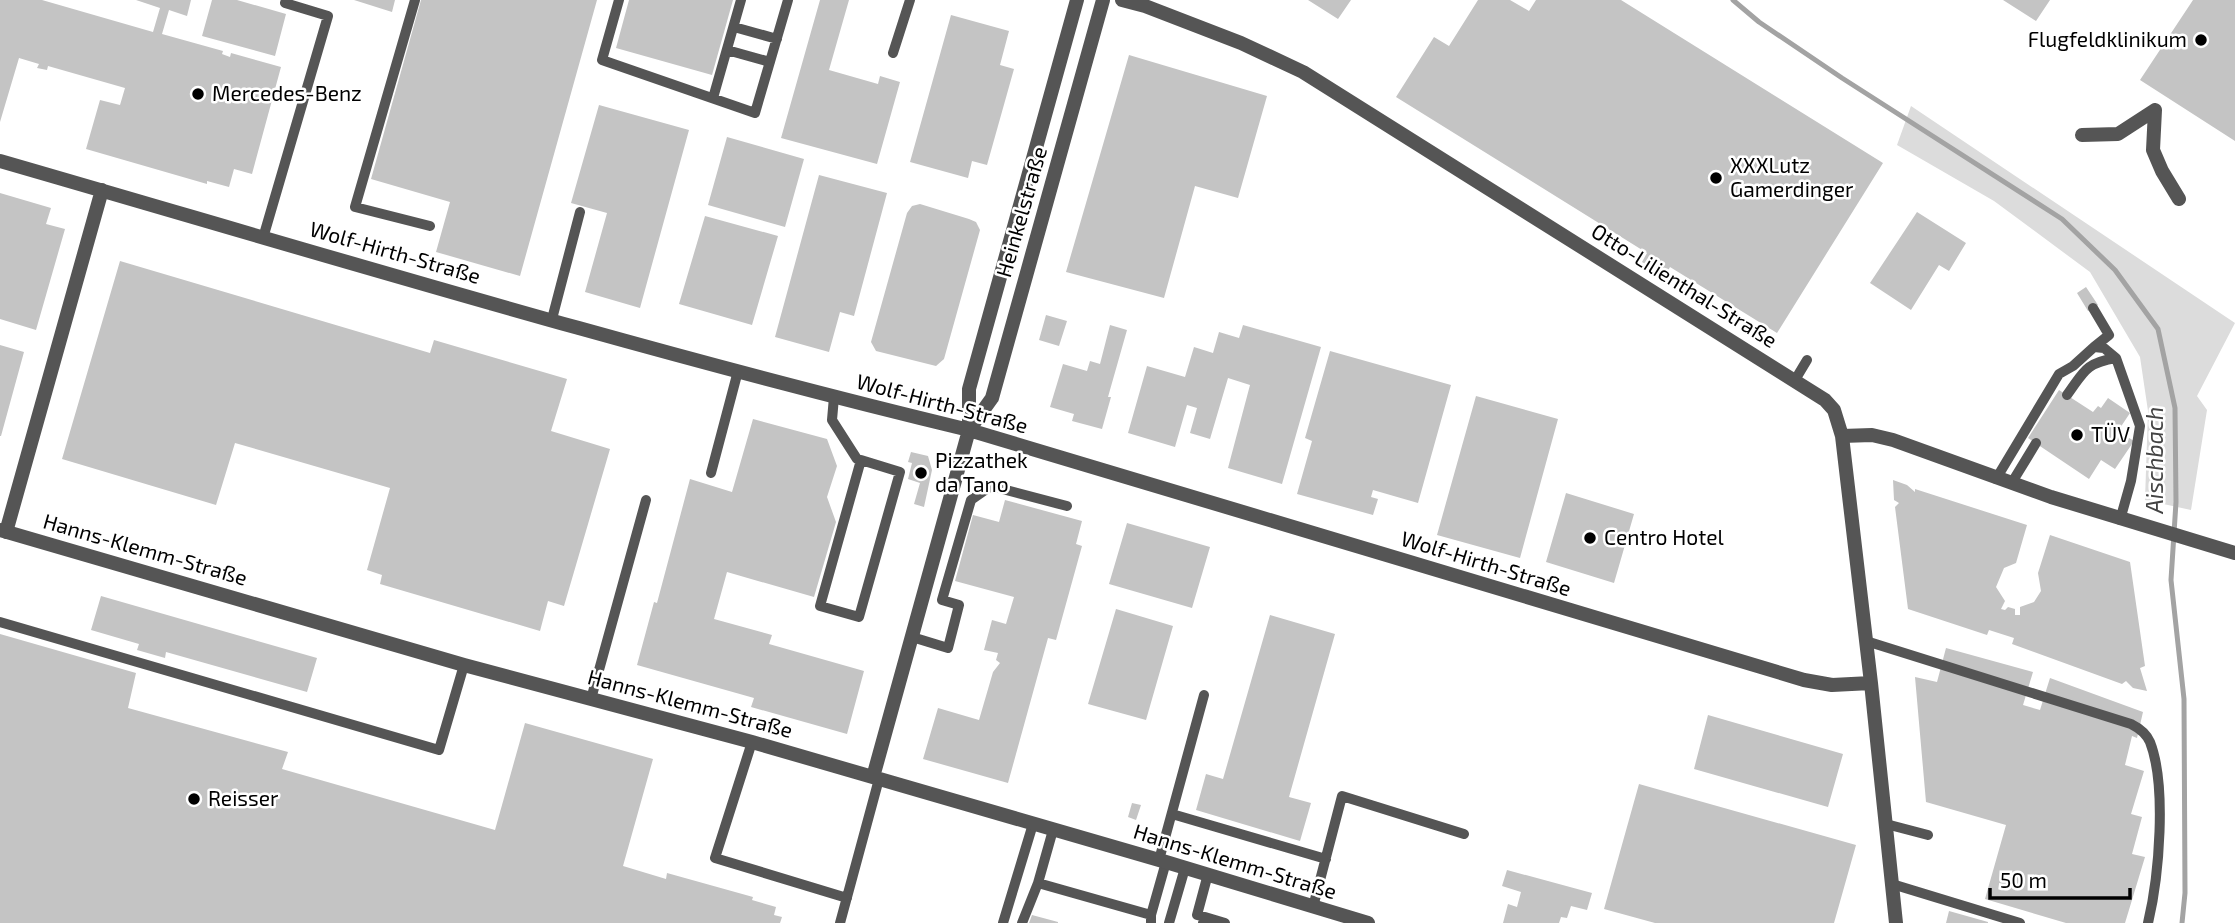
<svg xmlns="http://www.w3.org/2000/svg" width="2235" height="923" font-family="'Exo 2',sans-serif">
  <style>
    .green { fill: #dcdcdc }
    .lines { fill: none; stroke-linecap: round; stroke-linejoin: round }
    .stream { stroke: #a3a3a3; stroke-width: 5 }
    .building { fill: #c4c4c4 }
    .service { stroke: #555; stroke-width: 10 }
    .minor { stroke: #555; stroke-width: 14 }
    .poi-dot { fill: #000; stroke: #fff; stroke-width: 2.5 }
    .labels { text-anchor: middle; stroke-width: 5; stroke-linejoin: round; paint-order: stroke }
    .poi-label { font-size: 21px; fill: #000; stroke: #fff; text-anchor: start }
    .street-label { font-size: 21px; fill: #000; stroke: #fff }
    .water-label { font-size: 23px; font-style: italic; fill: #444; stroke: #fff }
  </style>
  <rect width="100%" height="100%" fill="#fff"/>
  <!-- green -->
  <path class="green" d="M1911 106 2235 323 2197 396 2207 410 2191 510 2145 500 2148 411 2140 357 2090 272 1994 201 1897 145Z"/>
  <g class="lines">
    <!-- stream -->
    <path class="stream" d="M1733 0 1759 22 1842 78 2062 219 2115 270 2158 329 2175 408 2176 502 2171 580 2184 699 2185 893 2182 923"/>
  </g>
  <!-- building -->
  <path class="building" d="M0 0H42L153 32 160 8 136 0H191L187 16 169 10 162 34 223 51 222 54 230 57 231 53 281 67 252 174 234 169 229 187 207 181V184L86 149 100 100 120 105 125 88 48 66 47 70 37 68 39 64 19 58 0 122Z
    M212 0H237L286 14 275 56 202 36Z
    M354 0H395L392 12Z
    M421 0H597L520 276 436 252 450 202 371 179Z
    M629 0H733L712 75 616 48Z
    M820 0H849L829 70 878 84 880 76 900 82 877 164 781 138Z
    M1308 0H1351L1338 19Z
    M1478 0H1510L1529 11 1536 0H1621L1883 163 1777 333 1670 267 1665 276 1642 262 1647 253 1396 97 1434 37 1449 46Z
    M2003 0H2050L2036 21Z
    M2193 0H2235V141L2140 80Z
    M951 15 1009 31 1000 65 1014 69 987 165 972 161 968 178 910 162Z
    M1129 55 1267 96 1238 198 1195 186 1164 298 1066 272Z
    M599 105 689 130 640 308 585 292 607 213 571 203Z
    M727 137 804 159 785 227 708 205Z
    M819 175 887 193 854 316 840 312 829 352 775 337Z
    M0 193 51 208 46 224 65 229 36 330 0 319Z
    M920 204 969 219 976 222 980 230 944 359 936 366 876 351 871 342 907 213 912 206Z
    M1917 212 1966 243 1949 271 1939 265 1911 310 1870 283Z
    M705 216 778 236 752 325 679 304Z
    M120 261 430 353 434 340 567 379 551 431 610 449 564 606 548 601 540 631 380 584 382 575 367 570 390 488 235 443 216 505 62 459Z
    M2086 287 2098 305 2088 311 2077 293Z
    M1046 315 1067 321 1059 346 1039 340Z
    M1110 325 1127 330 1108 397H1111L1102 429 1072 421 1074 414 1050 407 1063 364 1087 371 1090 361 1100 364Z
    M1243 325 1321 347 1282 484 1228 468 1250 385 1228 378 1210 439 1190 433 1197 408 1187 405 1175 447 1128 433 1147 366 1185 377 1194 347 1213 353 1219 332 1239 338Z
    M0 345 24 352 1 436H0Z
    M1330 351 1451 385 1418 503 1373 490 1371 497 1378 499 1373 515 1297 494 1312 441 1305 438Z
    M2059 390 2093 412 2098 406 2101 408 2108 398 2130 413 2118 431 2134 441 2115 469 2101 460 2089 479 2028 438Z
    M1476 396 1558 419 1520 558 1437 535Z
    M753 419 827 439 837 466 827 497 836 522 814 597 727 572 714 619 772 635 769 644 864 671 847 734 751 707 754 698 637 665 654 602 657 603 690 479 732 492Z
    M911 452 928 456 932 470 924 507 914 504 920 483 908 479 912 463 908 462Z
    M1893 480 1907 485 1915 492V489L2027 525 2016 563 2004 568 1996 587 2005 601 2001 609 2005 610 2008 607 2015 609V615H2020V607L2034 602 2041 591 2038 573 2050 535 2130 562 2145 666 2140 668 2147 691 2133 688 2126 681 2122 684 2012 644 2014 638 1989 630 1987 635 1908 609 1895 507 1899 503 1894 500Z
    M1566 493 1634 514 1614 583 1546 562Z
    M1005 500 1082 521 1076 544 1082 546 1056 640 1048 638 1008 783 923 759 938 708 979 720 993 672 1000 663 996 660 998 653 984 650 992 620 1006 624 1014 597 955 581 973 515 999 522Z
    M1127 523 1210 547 1192 608 1109 584Z
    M101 596 317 658 307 692 166 652 165 658 137 650 139 644 91 630Z
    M1116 609 1173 626 1146 720 1088 704Z
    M1270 615 1335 634 1289 797 1311 803 1300 841 1196 810 1206 774 1223 779Z
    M0 634 136 673 128 708 288 752 282 769 495 830 525 723 653 759 623 866 666 879 667 873 753 897 752 900 776 907 774 915 782 917 780 923H0Z
    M1946 648 2033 672 2023 705 2040 710 2050 678 2143 712 2137 738 2132 736 2125 765 2144 771 2131 814 2142 817 2132 854 2145 857 2125 923H2066L1985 899 2006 825 1926 802 1915 677 1937 682Z
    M1708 715 1843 754 1828 807 1694 769Z
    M1639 784 1856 845 1834 923H1655L1604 909Z
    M1132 803 1141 805 1136 820 1128 817Z
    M1507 870 1592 893 1587 910 1571 906 1567 918 1561 917 1559 923H1503L1508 904 1517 907 1521 892 1502 886Z
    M1949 911 1988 922V923H1946Z
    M1032 915 1058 922V923H1029Z"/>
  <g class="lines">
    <!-- service -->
    <path class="service" d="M415 0 355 207 430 226
      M619 0 602 60 755 113 788 0
      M734 27 777 39
      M727 50 770 62
      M893 53 910 0
      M713 98 741 0
      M263 238 328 16 285 3 286 0
      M2093 308 2109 335 2094 347
      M552 319 580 212
      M1795 380 1807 360
      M2067 395C2084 372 2085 363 2116 358
      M834 397 832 420 857 459 861 460 900 472 859 617 820 606 861 460
      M711 473 738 371
      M1996 479 2059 374 2073 366 2094 347 2104 348 2116 358 2140 426 2131 481 2120 520
      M2011 484 2036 443
      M0 622 439 750 464 665
      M912 637 948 648 959 605 942 600 971 500 991 486 1067 506
      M1866 641 2131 724C2139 728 2146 733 2150 742 2167 786 2159 877 2148 923
      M591 699 646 500
      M752 742 715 858 847 898
      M1172 814 1326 859
      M1886 824 1928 835
      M1159 860 1204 695
      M1038 883 1151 915
      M1892 884 2020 923
      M1313 907 1342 796 1464 834
      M1205 917 1225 923
      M840 923 879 779
      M1003 923 1033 824
      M1022 923 1038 883 1053 830
      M1151 923V915L1166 862
      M1169 923 1185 868
      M1203 923 1205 917 1197 915 1208 874"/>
    <!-- minor -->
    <path class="minor" d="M1122 0 1145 6 1241 43 1303 72 1825 400 1834 410 1842 436 1872 435 1893 440 2051 497 2235 553
      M2155 110 2153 150 2162 171 2179 199
      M2082 135 2118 134 2155 110
      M0 161C322 254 643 352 969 430L1804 680 1832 685 1871 683
      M969 430 992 398 1103 0
      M1842 436 1871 683 1896 923
      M0 530 464 665 752 742 1166 862 1368 923
      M6 532 102 190
      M873 777 969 430V389L1077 0"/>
  </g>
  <!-- markers -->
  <g class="poi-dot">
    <circle cx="2201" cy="40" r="7"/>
    <circle cx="198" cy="94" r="7"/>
    <circle cx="1716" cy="178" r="7"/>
    <circle cx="2077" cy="435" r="7"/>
    <circle cx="921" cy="473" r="7"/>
    <circle cx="1590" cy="538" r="7"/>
    <circle cx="194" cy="799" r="7"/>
  </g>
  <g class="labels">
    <!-- poi labels -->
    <g class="poi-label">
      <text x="2187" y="47" text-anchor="end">Flugfeldklinikum</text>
      <text x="212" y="101">Mercedes-Benz</text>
      <text x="1730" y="173">XXXLutz<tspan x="1730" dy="24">Gamerdinger</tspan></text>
      <text x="2091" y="442">TÜV</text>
      <text x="935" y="468">Pizzathek<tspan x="935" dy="24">da Tano</tspan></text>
      <text x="1604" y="545">Centro Hotel</text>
      <text x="208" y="806">Reisser</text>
    </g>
    <!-- street labels -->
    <g class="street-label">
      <text transform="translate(1022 212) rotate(-74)" y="7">Heinkelstraße</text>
      <text transform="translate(395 253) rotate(16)" y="7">Wolf-Hirth-Straße</text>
      <text transform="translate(1684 286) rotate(32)" y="7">Otto-Lilienthal-Straße</text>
      <text transform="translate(942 404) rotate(15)" y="7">Wolf-Hirth-Straße</text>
      <text transform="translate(145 550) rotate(16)" y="7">Hanns-Klemm-Straße</text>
      <text transform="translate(1486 564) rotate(17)" y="7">Wolf-Hirth-Straße</text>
      <text transform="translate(690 704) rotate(15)" y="7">Hanns-Klemm-Straße</text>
      <text transform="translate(1235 862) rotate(17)" y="7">Hanns-Klemm-Straße</text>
    </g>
    <!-- water labels -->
    <g class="water-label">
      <text transform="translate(2155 460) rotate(-90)" y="8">Aischbach</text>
    </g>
  </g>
  <!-- scale -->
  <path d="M1990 888v10h140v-10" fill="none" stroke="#000000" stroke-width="3.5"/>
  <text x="2000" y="888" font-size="21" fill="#000000" stroke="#ffffff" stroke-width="5" paint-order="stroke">50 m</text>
</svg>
